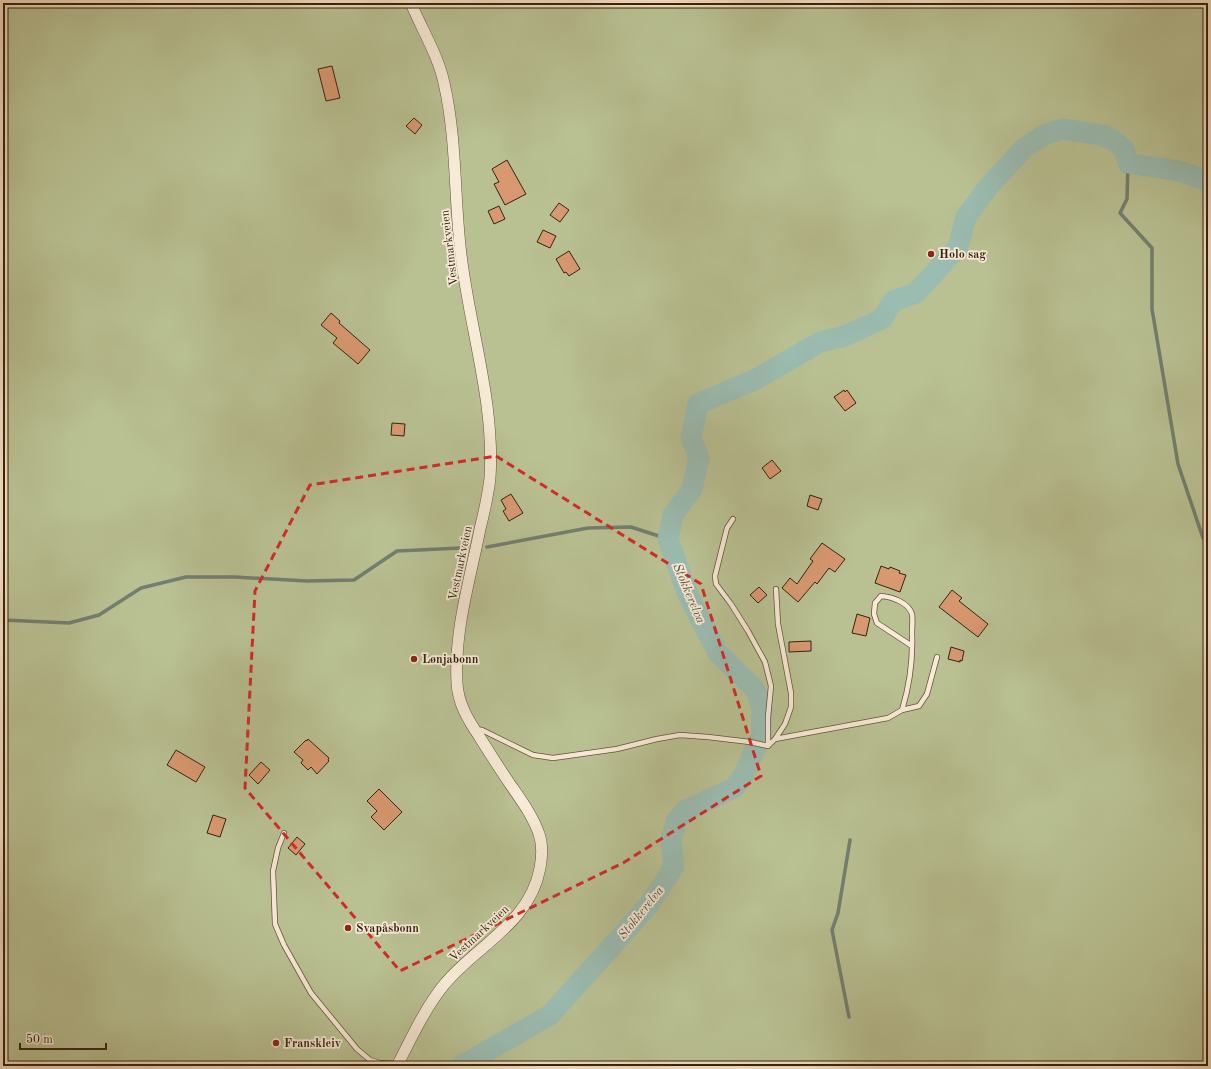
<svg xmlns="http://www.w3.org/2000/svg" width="1211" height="1069" font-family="'Old Standard TT',serif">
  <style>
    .green { fill: #b9c193; stroke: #777250 }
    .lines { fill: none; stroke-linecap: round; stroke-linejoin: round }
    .stream { stroke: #727f70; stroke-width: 3.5 }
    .river { stroke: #9bbcb1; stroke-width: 21 }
    .building { fill: #d99970; stroke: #35230e }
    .service-casing { stroke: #64523a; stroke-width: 6 }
    .tertiary-casing { stroke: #64523a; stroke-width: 12 }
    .service { stroke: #f7ead6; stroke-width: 4.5 }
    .tertiary { stroke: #f7ead6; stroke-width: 11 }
    .marked { fill: none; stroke: #d62828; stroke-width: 3; stroke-dasharray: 8 5; stroke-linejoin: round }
    .poi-dot { fill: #8f2418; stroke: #f7ead6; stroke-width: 1.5 }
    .labels { text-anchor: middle; stroke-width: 3.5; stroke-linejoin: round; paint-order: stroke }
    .street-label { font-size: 12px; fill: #35230e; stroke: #f7ead6 }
    .poi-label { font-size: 12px; font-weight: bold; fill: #35230e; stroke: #f7ead6; text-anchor: start }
    .water-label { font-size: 13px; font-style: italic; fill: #54513f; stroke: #f7ead6 }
  </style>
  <rect width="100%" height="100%" fill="#f3dec0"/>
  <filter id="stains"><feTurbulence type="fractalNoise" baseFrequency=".005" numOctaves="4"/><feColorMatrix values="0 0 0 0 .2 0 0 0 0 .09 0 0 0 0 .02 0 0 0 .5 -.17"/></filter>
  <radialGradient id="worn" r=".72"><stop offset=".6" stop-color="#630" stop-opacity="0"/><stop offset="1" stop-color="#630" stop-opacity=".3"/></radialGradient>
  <!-- green -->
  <path class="green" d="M3 3H1208V1066H3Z"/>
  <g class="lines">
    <!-- stream -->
    <path class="stream" d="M1128 163 1127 199 1120 213 1152 248V309L1178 464 1203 538 1208 542
      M487 547 588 528 631 527 668 539
      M3 620 69 623 99 615 141 588 186 577H235L307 581 354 580 397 551 461 548
      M849 1017 832 930 838 913 850 840"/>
    <!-- river -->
    <path class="river" d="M461 1066 550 1015 648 906 674 867 671 840 676 821 686 810 734 788 743 776 761 736 762 707 755 689 718 653 688 595 668 539 673 515 692 489 699 458 691 438 698 404 756 379 820 342 845 336 882 319 893 301 916 293 958 247 966 217 989 186 1024 148 1044 135 1063 129 1102 135 1114 141 1124 149 1128 163 1179 171 1208 181"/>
  </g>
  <!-- building -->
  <path class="building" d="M332 66 340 98 326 101 318 69Z
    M414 118 422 125 415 134 406 126Z
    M507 160 526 194 505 205 494 184 499 182 492 169Z
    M559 203 569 210 560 222 550 215Z
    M499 206 505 219 494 224 488 211Z
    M543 230 556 236 550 248 537 242Z
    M569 251 580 269 569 276 566 272 564 273 556 259Z
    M331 313 340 321 339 323 370 350 358 364 333 343 337 338 321 325Z
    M844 390 845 392 847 390 856 403 845 411 834 397Z
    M392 423 405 424 404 436 391 435Z
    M772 460 781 471 770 479 762 468Z
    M511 494 523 513 509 521 503 511 506 509 501 500Z
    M810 495 822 499 818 510 807 506Z
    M822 543 845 559 835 572 829 568 817 584 815 582 798 602 782 588 790 578 797 584 813 561 810 559Z
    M881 566 889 569 890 567 900 571 899 573 906 575 900 592 875 583Z
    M759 587 767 595 758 603 750 595Z
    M952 590 962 598 959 601 988 624 978 637 939 607Z
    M857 614 870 618 866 636 852 633Z
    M811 641V651L789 652V642Z
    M951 647 964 651 962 661 960 660V662L948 659Z
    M308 739 329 758 328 760 329 761 317 774 311 767 308 770 301 763 303 760 294 752 306 740 307 741Z
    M176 750 205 767 196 782 167 765Z
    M261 762 270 770 258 784 249 775Z
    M379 789 402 812 384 830 371 817 377 811 367 801Z
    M213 815 226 819 220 837 207 833Z
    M297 837 305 844 296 855 288 848Z"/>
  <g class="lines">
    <defs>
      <path id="service" d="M733 519 727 528 715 576 716 584 731 604 748 631 765 662 771 686 768 717V746
        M902 710C910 684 913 659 912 633 912 627 913 619 912 614 908 602 892 597 881 596L875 603 874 614 877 623 912 646
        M476 729 482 730 533 755 553 758 617 749 657 739 680 735 708 737 750 742 768 746 775 739 888 718 902 710 919 706 927 694 937 657
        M775 739 785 724 791 707V693L778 624 776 589
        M284 833 278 848 273 871 275 924 284 945 311 993 357 1049 370 1060 380 1063 398 1064"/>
      <path id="tertiary" d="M397 1066C411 1039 424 1010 443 986 475 946 530 924 540 868 542 857 543 845 539 834 533 816 521 800 510 784 499 768 489 752 479 736 468 720 458 703 457 683 454 631 470 580 480 529 484 513 488 495 490 478 495 403 470 330 461 255 454 198 457 139 444 83 438 55 422 30 411 3"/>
    </defs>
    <!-- service casing -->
    <use href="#service" class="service-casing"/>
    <!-- tertiary casing -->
    <use href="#tertiary" class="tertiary-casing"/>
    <!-- service -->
    <use href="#service" class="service"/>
    <!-- tertiary -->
    <use href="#tertiary" class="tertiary"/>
  </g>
  <!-- marked area -->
  <path class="marked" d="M496 456 701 584 761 776 623 863 400 971 245 788 255 591 310 485Z"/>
  <!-- markers -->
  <g class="poi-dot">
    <circle cx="931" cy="254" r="4"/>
    <circle cx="414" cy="659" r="4"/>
    <circle cx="348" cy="928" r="4"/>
    <circle cx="276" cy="1043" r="4"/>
  </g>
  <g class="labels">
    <!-- street labels -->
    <g class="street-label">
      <text transform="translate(449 248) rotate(-97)" y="4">Vestmarkveien</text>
      <text transform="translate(460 563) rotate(-78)" y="4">Vestmarkveien</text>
      <text transform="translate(479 933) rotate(-43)" y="4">Vestmarkveien</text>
    </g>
    <!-- poi labels -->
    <g class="poi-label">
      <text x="939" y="258">Holo sag</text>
      <text x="422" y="663">Lønjabonn</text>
      <text x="356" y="932">Svapåsbonn</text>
      <text x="284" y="1047">Franskleiv</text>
    </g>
    <!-- water labels -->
    <g class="water-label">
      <text transform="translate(690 593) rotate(67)" y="5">Stokkerelva</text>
      <text transform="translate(640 912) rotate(-51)" y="5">Stokkerelva</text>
    </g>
  </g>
  <!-- margin -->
  <rect width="1211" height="1069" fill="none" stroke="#f3dec0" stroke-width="16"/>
  <rect x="4" y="4" width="1203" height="1061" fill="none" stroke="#35230e" stroke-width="2"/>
  <rect x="8" y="8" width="1195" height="1053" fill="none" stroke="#35230e"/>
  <!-- scale -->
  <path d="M20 1043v6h86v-6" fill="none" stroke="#35230e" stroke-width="2"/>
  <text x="26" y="1043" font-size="12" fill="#35230e" stroke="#f7ead6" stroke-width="3" paint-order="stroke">50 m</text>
  <rect width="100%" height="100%" filter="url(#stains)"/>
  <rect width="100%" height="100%" fill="url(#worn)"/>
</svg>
